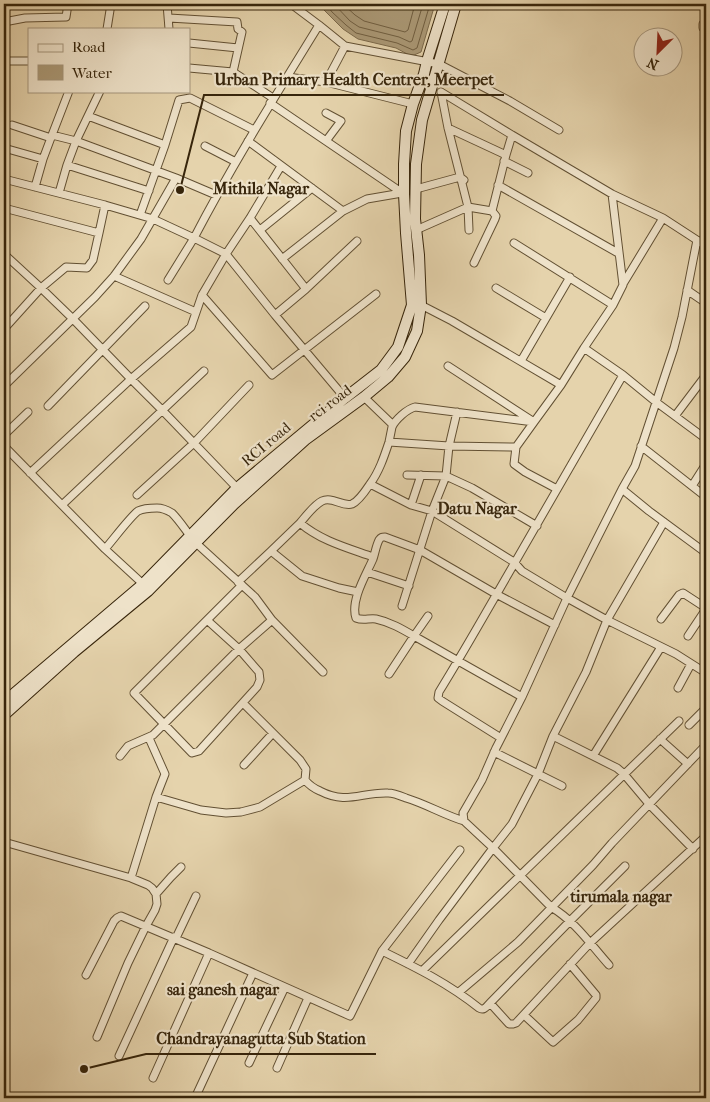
<svg xmlns="http://www.w3.org/2000/svg" width="710" height="1102" font-family="'IM FELL French Canon',serif">
  <style>
    .water { fill: #aa9875; stroke: #7c6a4b }
    .lines { fill: none; stroke-linecap: round; stroke-linejoin: round }
    .shore { stroke: #705e40; stroke-width: 1 }
    .street-casing { stroke: #625033; stroke-width: 9 }
    .secondary-casing { stroke: #37250b; stroke-width: 12 }
    .street { stroke: #eee2c9; stroke-width: 7 }
    .secondary { stroke: #eee2c9; stroke-width: 10 }
    .labels { text-anchor: middle; stroke-width: 4.5; stroke-linejoin: round; paint-order: stroke }
    .street-label { font-size: 15px; fill: #37250b; stroke: #eee2c9 }
    .neighbourhood-label { font-size: 16px; font-weight: bold; fill: #37250b; stroke: #eee2c9 }
    .leader { fill: none; stroke: #37250b; stroke-width: 2 }
    .callout-dot { fill: #37250b; stroke: #eee2c9; stroke-width: 2 }
    .callout-label { font-size: 16px; text-anchor: middle; font-weight: bold; fill: #37250b; stroke: #eee2c9; stroke-width: 4.5; stroke-linejoin: round; paint-order: stroke }
  </style>
  <rect width="100%" height="100%" fill="#e5d3ac"/>
  <filter id="stains"><feTurbulence type="fractalNoise" baseFrequency=".004" numOctaves="4"/><feColorMatrix values="0 0 0 0 .2 0 0 0 0 .09 0 0 0 0 .02 0 0 0 .5 -.17"/></filter>
  <radialGradient id="worn" r=".72"><stop offset=".6" stop-color="#630" stop-opacity="0"/><stop offset="1" stop-color="#630" stop-opacity=".3"/></radialGradient>
  <!-- water -->
  <path class="water" d="M318 4H435L421 52 414 55H409L396 48 358 39 343 29Z"/>
  <g class="lines">
    <!-- shore -->
    <path class="shore" d="M326 4 332 12 346 25 356 33 397 43 413 50 417 48 430 4
      M334 4 350 21 359 27 399 37 410 42 412 41 423 4
      M343 4 355 15 364 21 405 32 408 30 415 4"/>
    <defs>
      <path id="street" d="M167 4 169 29
        M291 4 319 25
        M169 18 237 22 238 29 242 32 233 72
        M4 22 25 18 66 17 68 4
        M703 24V28L706 30
        M107 29 111 4
        M189 43 238 48
        M4 61H29
        M189 68 233 72 273 98
        M287 77 326 82 413 104
        M326 82 345 46
        M441 92 448 128 468 207 469 230
        M441 92 512 135
        M270 103 404 194
        M326 113 341 121 326 141
        M88 116 165 145
        M12 125 51 138
        M448 128 506 155
        M52 135 69 91
        M248 141 343 211
        M205 146 236 162
        M4 148 43 159
        M504 161 528 173
        M67 165 149 191
        M4 179 105 205 153 219 194 238C232 165 276 95 319 25L345 46 439 64 510 101 559 130
        M498 185 618 253
        M35 187 43 159 52 135 76 141 176 178
        M416 189 460 177 464 180
        M59 193 67 165 76 141 100 91
        M4 208 99 233 105 205
        M140 215 165 145 179 100 190 98 254 130
        M250 218 306 289
        M260 230 312 188
        M416 230 468 207 492 211 506 155 512 135 612 194 663 218 706 246
        M514 243 613 305
        M4 254 41 288 73 319 131 379 162 410 237 488
        M282 259 343 211 367 199 402 193
        M474 263 495 219 496 216 492 211
        M114 276 196 312
        M168 280 194 238 226 254 275 315 345 398
        M623 284 663 218
        M496 288 546 318
        M687 290 706 303
        M202 295 272 375 376 294
        M418 305H421L452 321 561 385
        M275 315 306 289 357 241
        M4 329 41 288 66 267 87 268 93 260 99 233
        M584 348 623 375 656 402 706 439
        M521 361 570 277
        M448 366 534 422 516 447 514 464 525 472 557 489
        M4 386 95 297 114 276 141 239 176 178 216 195
        M364 397 393 425
        M48 406 145 306
        M675 416 706 375
        M4 435 28 412
        M389 442 449 446 516 447
        M4 446 105 549 143 584
        M641 446 706 497
        M30 473 131 379 191 327 202 295 226 254 250 218 281 166
        M407 475 446 476 449 446 457 412
        M370 484 411 505 432 511 514 562 522 571 567 598 607 620 676 654 706 673
        M692 486 706 464
        M622 489 649 511 706 553
        M137 495 194 443 249 385
        M62 505 204 371
        M411 505 421 475
        M300 523C306 516 314 505 322 501 332 496 342 507 352 504 359 501 366 490 370 484 379 472 384 457 389 442 390 437 391 432 392 427 395 420 407 409 415 407L534 422 561 385 584 348 613 305 623 285 612 194
        M105 549C113 540 130 517 138 511 144 508 151 508 157 508 163 508 167 510 172 513 181 522 187 533 196 543L255 597 272 620 239 649 164 724 192 753 199 751 257 687 260 680 259 672 239 649 207 620
        M271 551 300 523C321 541 348 548 373 557
        M367 572 409 586
        M238 582 271 551 302 576 339 588 358 592
        M402 606 432 511 446 476 472 488 537 526
        M428 616 414 636C402 629 390 622 376 619 369 618 363 621 356 618 350 601 366 575 373 559 375 553 376 546 379 540 381 537 382 537 385 537L420 550 496 594 555 625
        M661 619 679 595 683 593 706 608
        M272 620 323 672
        M699 620 706 625
        M688 636 706 609
        M389 674 414 636 522 697
        M678 688 691 664
        M689 725 706 708
        M553 736 617 768 624 774 650 805 693 849
        M501 738 442 701 438 698 439 692C465 650 489 607 514 564 550 501 587 438 623 375
        M660 739 688 764
        M494 752 562 786
        M120 756 128 746 153 735 164 724 134 693 242 585
        M593 756 661 647
        M244 765 273 733
        M305 780C309 785 313 788 320 791 347 805 361 792 388 793 394 793 401 796 406 798 426 804 444 815 464 821
        M156 797 201 810 226 813 241 812 260 807 305 780 306 769 300 760 243 703
        M4 842 131 878 148 885 152 888 156 894 157 904 155 910 146 926 128 963 97 1037
        M131 878 156 797 165 774 149 738
        M156 894 171 877 181 867
        M176 938 196 896
        M382 951C417 968 449 984 479 1008 484 1011 486 1007 490 1003L509 1024H513L516 1023 590 943 706 836
        M408 964 439 920 493 848 512 824 538 774 553 736 586 672 607 620 664 522
        M609 965C591 945 575 921 551 907L493 848 464 821 463 813 482 780 496 748 522 697 567 598 622 489 635 466 674 348 682 317 697 240
        M422 971 679 721
        M86 975 114 921 117 918 121 916 209 953 350 1016 382 951 460 850
        M459 992 518 942 593 865 612 843 703 748
        M490 1003 570 921 625 866
        M524 1015 553 1042 578 1020 596 998V995L570 964
        M119 1056 174 937
        M249 1063 285 987
        M277 1068 308 998
        M153 1078 209 953
        M195 1098 253 973"/>
      <path id="secondary" d="M4 702 143 584 237 488 345 398 381 370 398 347 412 305 406 233 404 194V164L406 131 413 104 424 74 427 61 445 4
        M4 715 74 652 148 591 234 504 305 440 364 397 388 377 405 357 417 331 421 305 419 255 415 219 416 164 422 120 456 4"/>
    </defs>
    <!-- street casing -->
    <use href="#street" class="street-casing"/>
    <!-- secondary casing -->
    <use href="#secondary" class="secondary-casing"/>
    <!-- street -->
    <use href="#street" class="street"/>
    <!-- secondary -->
    <use href="#secondary" class="secondary"/>
  </g>
  <g class="labels">
    <!-- street labels -->
    <g class="street-label">
      <text transform="translate(330 403) rotate(-37)" y="5">rci road</text>
      <text transform="translate(266 444) rotate(-40)" y="5">RCI road</text>
    </g>
    <!-- neighbourhood labels -->
    <g class="neighbourhood-label">
      <text x="261" y="194">Mithila Nagar</text>
      <text x="477" y="514">Datu Nagar</text>
      <text x="621" y="902">tirumala nagar</text>
      <text x="223" y="995">sai ganesh nagar</text>
    </g>
  </g>
  <!-- callouts -->
  <path class="leader" d="M180 190L204 95H504M84 1069L146 1054H376"/>
  <g class="callout-dot">
    <circle cx="180" cy="190" r="5"/>
    <circle cx="84" cy="1069" r="5"/>
  </g>
  <g class="callout-label">
    <text x="354" y="85">Urban Primary Health Centrer, Meerpet</text>
    <text x="261" y="1044">Chandrayanagutta Sub Station</text>
  </g>
  <!-- margin -->
  <rect width="710" height="1102" fill="none" stroke="#e5d3ac" stroke-width="20"/>
  <rect x="5" y="5" width="700" height="1092" fill="none" stroke="#37250b" stroke-width="2.5"/>
  <rect x="10" y="10" width="690" height="1082" fill="none" stroke="#37250b"/>
  <!-- legend -->
  <rect x="28" y="28" width="162" height="65" fill="#eee2c9" stroke="#a5967d"/>
  <rect x="38" y="44" width="25" height="8" fill="#eee2c9" stroke="#a5967d"/>
  <text x="72" y="52" font-size="15" fill="#37250b">Road</text>
  <rect x="38" y="65" width="25" height="15" fill="#aa9875" stroke="#a5967d"/>
  <text x="72" y="78" font-size="15" fill="#37250b">Water</text>
  <!-- north arrow -->
  <g transform="translate(658 52) rotate(204)"><circle r="24" fill="#eee2c9" stroke="#a5967d"/>
  <path d="M0-4L9 19L0 12L-9 19Z" fill="#8f2418"/>
  <text y="-8" font-size="14" font-weight="bold" text-anchor="middle" fill="#37250b">N</text>
  </g>
  <rect width="100%" height="100%" filter="url(#stains)"/>
  <rect width="100%" height="100%" fill="url(#worn)"/>
</svg>
